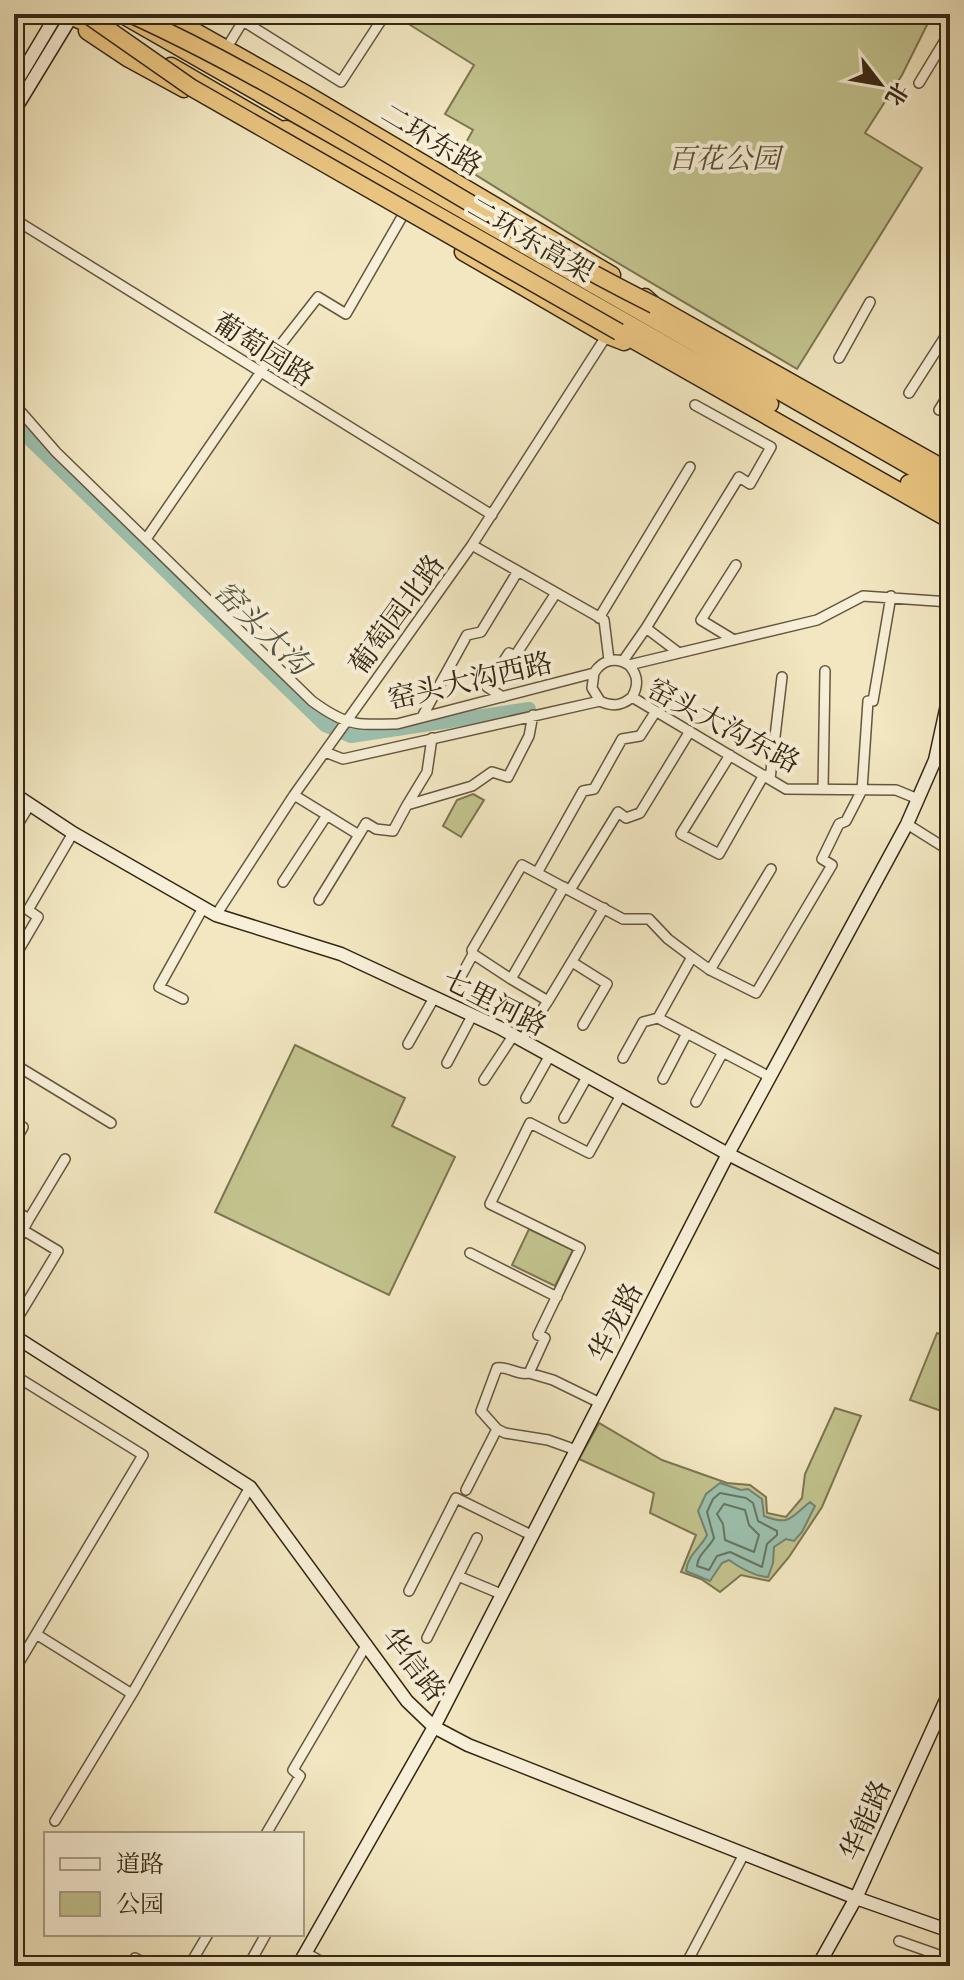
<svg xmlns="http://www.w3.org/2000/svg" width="964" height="1980" font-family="Alegreya,'Noto Serif SC',serif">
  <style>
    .green { fill: #c2c38e; stroke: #7c7551; stroke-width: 2 }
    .water { fill: #9cc0ae; stroke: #738370; stroke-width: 2 }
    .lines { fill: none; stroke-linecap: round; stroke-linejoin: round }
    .shore { stroke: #687461; stroke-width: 2 }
    .river { stroke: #9cc0ae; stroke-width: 14 }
    .street-casing { stroke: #64573f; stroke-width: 12 }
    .secondary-casing { stroke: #352714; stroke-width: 15 }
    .highway-casing { stroke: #352714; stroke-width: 19 }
    .street { stroke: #f7efd7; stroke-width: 9 }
    .secondary { stroke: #f7efd7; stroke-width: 12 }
    .highway { stroke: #e9c480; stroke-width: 16 }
    .highway-bridge-casing { stroke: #352714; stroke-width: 19; stroke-linecap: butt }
    .highway-bridge { stroke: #e9c480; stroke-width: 16 }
    .labels { text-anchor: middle; stroke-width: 8; stroke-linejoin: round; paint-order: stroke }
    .street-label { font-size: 28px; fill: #352714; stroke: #f7efd7 }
    .park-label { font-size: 28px; font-style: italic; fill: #584e32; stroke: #f7efd7 }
    .water-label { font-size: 30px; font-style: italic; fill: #545542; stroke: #f7efd7 }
  </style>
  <rect width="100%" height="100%" fill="#f2e7c1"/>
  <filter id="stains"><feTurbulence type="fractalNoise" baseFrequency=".0025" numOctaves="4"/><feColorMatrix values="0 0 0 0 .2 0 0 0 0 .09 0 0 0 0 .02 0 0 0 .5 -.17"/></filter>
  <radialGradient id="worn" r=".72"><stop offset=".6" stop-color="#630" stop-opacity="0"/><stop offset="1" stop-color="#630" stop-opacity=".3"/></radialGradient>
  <!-- green -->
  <path class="green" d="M412 14H930L932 15 902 75 865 133 922 168 797 369 601 253 455 162 473 130 445 114 474 65 407 23Z
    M473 794 484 800 461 837 443 826 457 800Z
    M295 1045 405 1098 392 1126 455 1157 389 1295 215 1212Z
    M529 1229 573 1250 555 1286 512 1265Z
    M937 1333 950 1339V1414L910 1400Z
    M835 1408 861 1416 822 1507 789 1557 769 1581 741 1575 720 1592 701 1579 681 1572 696 1535 650 1513 654 1493 579 1459 599 1423 662 1460 727 1483 750 1485 766 1497 767 1513 786 1517 802 1498 805 1474Z"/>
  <!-- water -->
  <path class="water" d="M720 1483 741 1490 748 1489 762 1499 764 1516C790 1526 790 1518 810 1502L815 1506 802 1532 794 1541 786 1539 774 1547 773 1563 768 1577C753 1576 740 1568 729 1560L722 1563 710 1581 686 1571C688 1554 700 1549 707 1535L698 1511 706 1494Z"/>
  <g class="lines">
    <!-- shore -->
    <path class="shore" d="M720 1493 746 1498 753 1503 758 1521 777 1531V1535L767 1544 762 1567 730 1552 717 1556 709 1570 697 1566C698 1554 709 1548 714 1538L707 1512 713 1499Z
      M724 1504 745 1510 749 1525 759 1535 754 1552 725 1540 723 1524 717 1514Z"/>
    <!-- river -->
    <path class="river" d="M14 424 325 725 351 736 529 709"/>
    <defs>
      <path id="street" d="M226 49 243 21 341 82 384 16
        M919 83 950 32
        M14 219 492 515
        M839 358 870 302
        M909 393 950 329
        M14 404 56 452 312 701C346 726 356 725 397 724L594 673C602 660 616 656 629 665L817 620 863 596 950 602
        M939 410 950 392
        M146 539 271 357 318 297 346 314 403 215
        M472 545 604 620 609 660
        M599 618 690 467
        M734 640 701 620 736 565
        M679 653 646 628 739 477 750 484 771 447 695 405
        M623 661 646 628
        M629 665C638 675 639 685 632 697
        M594 673 592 688 600 701
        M503 697 487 687 509 653 515 656 556 593
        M632 697 786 789 896 790 918 799
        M422 717 467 635 481 632 518 571
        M325 752 343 759 600 701C612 707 622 706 632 697
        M730 755 681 834 719 854 764 775
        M770 779 782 677
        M823 789 825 671
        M294 795 359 835 366 823 376 829 393 831 407 805 472 786 492 772 508 777 529 736 533 715
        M407 805 427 772 432 738
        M907 824 950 851
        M14 831 29 806
        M537 873 583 791 594 789 622 739 640 736 656 711
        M283 882 327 815
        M570 890 618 812 626 818 640 813 690 731
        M319 900 359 835
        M216 915 294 795 472 545 607 335
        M473 954 472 950 522 865 623 919H649L668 939 692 957 658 1018 770 1077
        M692 957 710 970 756 993 832 865 822 859 839 824 846 821 862 790 868 701H873L891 596
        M14 958 38 917 28 910 73 833
        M572 962 607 984 583 1025
        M710 970 771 869
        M459 980 473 954 511 979
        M183 999 159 987 203 908
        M548 1001 511 979 564 887
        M521 1041 548 1001 604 908
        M408 1044 434 998
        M623 1058 643 1022 658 1018
        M447 1063 472 1016
        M14 1064 111 1123
        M663 1079 687 1033
        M484 1080 513 1036
        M526 1098 549 1057
        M696 1102 723 1052
        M564 1118 587 1077
        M14 1143 23 1127
        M14 1210 29 1219 23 1230 58 1251 14 1324
        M29 1219 65 1159
        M14 1244 23 1230
        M470 1253 557 1297
        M529 1373 553 1380 600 1403
        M14 1375 143 1455 36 1634
        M576 1450 548 1440 505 1433 497 1429 481 1411 497 1368C509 1366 518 1376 529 1373L545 1338 538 1335 580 1248 490 1204 530 1123 589 1153 621 1095
        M466 1490 497 1429
        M458 1576 477 1538
        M409 1591 456 1498 531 1535
        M427 1638 458 1576 501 1594
        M14 1671 36 1634 132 1694 55 1821
        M132 1694 250 1487
        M266 1834 300 1776 293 1770 367 1644
        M899 1941 950 1959
        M306 1953 329 1966
        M135 1958 150 1966
        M189 1966 208 1934
        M265 1966 252 1959 266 1934
        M685 1966 744 1854"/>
      <path id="secondary" d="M14 86 57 14
        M14 111 73 14
        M14 794 73 833 216 915 341 954 500 1028 728 1154 950 1267
        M14 1336 250 1487 407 1701 434 1727 468 1745 856 1898 950 1931
        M298 1966 434 1727 728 1154 907 824 935 760 950 691
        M818 1966 856 1898 950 1691"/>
      <path id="highway" d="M66 14 101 30
        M121 14 950 489
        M164 14 301 91 612 275
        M87 31 129 59 184 89
        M171 66 293 137
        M286 129 770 404
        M463 252 606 335 624 342
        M645 297 654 305 950 472
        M610 322 619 332 950 520
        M909 483 950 506"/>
    </defs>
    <!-- street casing -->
    <use href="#street" class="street-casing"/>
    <!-- secondary casing -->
    <use href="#secondary" class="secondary-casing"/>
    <!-- highway casing -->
    <use href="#highway" class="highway-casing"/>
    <!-- street -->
    <use href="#street" class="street"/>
    <!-- secondary -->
    <use href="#secondary" class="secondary"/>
    <!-- highway -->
    <use href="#highway" class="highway"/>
    <defs>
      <path id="highway-bridge" d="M86 14 192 88 619 332
        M130 14C312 97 475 216 654 305"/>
    </defs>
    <!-- highway-bridge casing -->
    <use href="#highway-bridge" class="highway-bridge-casing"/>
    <!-- highway-bridge -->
    <use href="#highway-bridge" class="highway-bridge"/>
  </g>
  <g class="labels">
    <!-- street labels -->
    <g class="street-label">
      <text transform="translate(432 139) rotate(31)" y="10">二环东路</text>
      <text transform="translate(531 239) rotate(30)" y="10">二环东高架</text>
      <text transform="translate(264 349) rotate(32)" y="10">葡萄园路</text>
      <text transform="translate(396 614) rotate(-54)" y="10">葡萄园北路</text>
      <text transform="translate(470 680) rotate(-13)" y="10">窑头大沟西路</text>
      <text transform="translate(724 725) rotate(28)" y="10">窑头大沟东路</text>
      <text transform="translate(495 1002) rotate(27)" y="10">七里河路</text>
      <text transform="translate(615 1322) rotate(-63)" y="10">华龙路</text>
      <text transform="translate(414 1664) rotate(52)" y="10">华信路</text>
      <text transform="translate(865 1820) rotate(-66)" y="10">华能路</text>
    </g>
    <!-- park labels -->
    <g class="park-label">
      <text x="724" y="168">百花公园</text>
    </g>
    <!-- water labels -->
    <g class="water-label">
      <text transform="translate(262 628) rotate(44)" y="10">窑头大沟</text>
    </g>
  </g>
  <!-- margin -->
  <rect width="964" height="1980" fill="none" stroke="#f2e7c1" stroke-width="48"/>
  <rect x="16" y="16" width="932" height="1948" fill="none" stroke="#352714" stroke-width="4"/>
  <rect x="24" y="24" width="916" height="1932" fill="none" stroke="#352714" stroke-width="2"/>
  <!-- legend -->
  <rect x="44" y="1832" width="260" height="104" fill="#f7efd7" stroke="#a99f89" stroke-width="2"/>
  <rect x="60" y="1858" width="40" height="12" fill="#f7efd7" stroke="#a99f89" stroke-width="2"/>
  <text x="116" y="1872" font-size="24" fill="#352714">道路</text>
  <rect x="60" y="1892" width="40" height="24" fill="#c2c38e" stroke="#a99f89" stroke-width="2"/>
  <text x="116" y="1912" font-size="24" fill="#352714">公园</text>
  <!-- north arrow -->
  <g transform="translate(880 84) rotate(121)" stroke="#f7efd7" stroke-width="6" paint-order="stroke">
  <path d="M0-6L14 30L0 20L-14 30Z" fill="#352714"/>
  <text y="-12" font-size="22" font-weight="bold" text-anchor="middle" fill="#352714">北</text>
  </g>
  <rect width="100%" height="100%" filter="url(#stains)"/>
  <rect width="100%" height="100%" fill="url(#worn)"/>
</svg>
